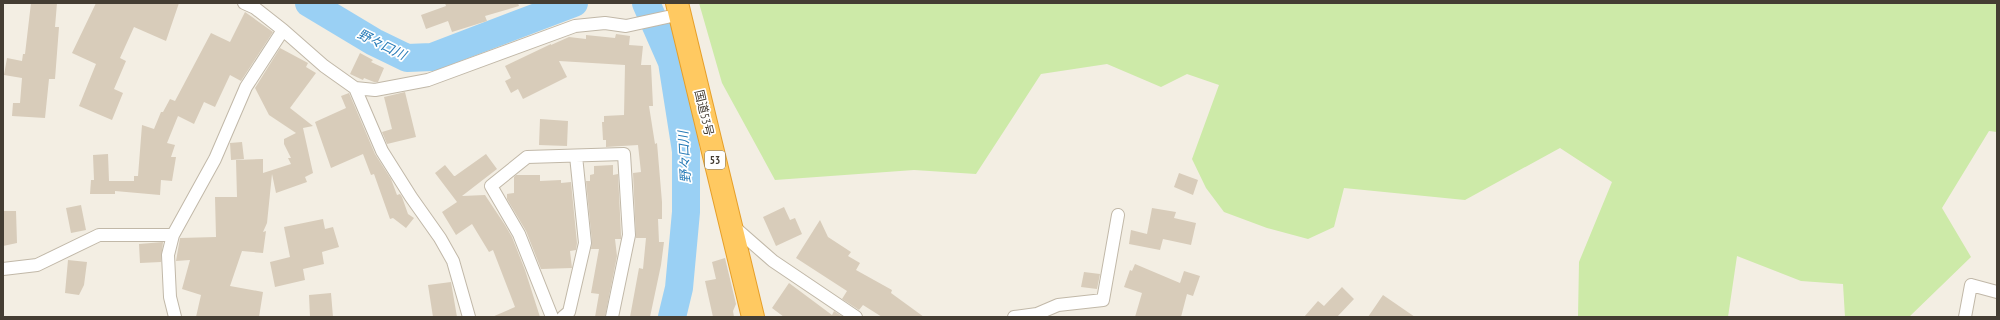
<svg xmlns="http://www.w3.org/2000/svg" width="2000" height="320" font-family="'PT Sans Narrow','Noto Sans JP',sans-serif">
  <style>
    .green { fill: #cdeaa8 }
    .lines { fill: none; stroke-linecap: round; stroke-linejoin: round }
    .river { stroke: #9ad0f4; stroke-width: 28 }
    .building { fill: #d8ccba }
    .street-casing { stroke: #c1b8a8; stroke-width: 14 }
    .highway-casing { stroke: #e69f29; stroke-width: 24 }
    .street { stroke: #fff; stroke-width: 12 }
    .highway { stroke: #ffc961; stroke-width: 22 }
    .labels { text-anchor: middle; stroke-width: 3.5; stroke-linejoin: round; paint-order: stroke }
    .shield { fill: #fff; stroke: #7c7770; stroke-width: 1 }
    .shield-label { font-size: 11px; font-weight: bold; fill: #443d33 }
    .street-label { font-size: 12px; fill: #443d33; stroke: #fff }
    .water-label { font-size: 13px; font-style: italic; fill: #267ab6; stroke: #fff }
  </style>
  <rect width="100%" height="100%" fill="#f3eee3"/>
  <!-- green -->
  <path class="green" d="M699 3H1997V132L1989 131 1942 208 1971 257 1909 317H1845L1843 284 1801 281 1737 256 1728 317H1578L1579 262 1612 182 1560 148 1465 200 1344 188 1334 227 1308 239 1267 228 1224 212 1206 188 1192 159 1219 85 1187 74 1161 87 1107 64 1041 74 976 174 914 170 775 180 722 83Z"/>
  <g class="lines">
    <!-- river -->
    <path class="river" d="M309 3 374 42 407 58 432 57 574 3
      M646 3 672 62 686 151V212L679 288 672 317"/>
  </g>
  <!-- building -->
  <path class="building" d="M31 3H57L55 27H59L55 79H49L45 118 12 116 13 103H20L22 78 4 75 7 58 22 61 23 54H25Z
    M96 3H179L166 41 134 27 120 58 126 61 114 89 123 93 112 120 79 106 96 64 72 53Z
    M445 3H518L519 6 485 16 487 21 452 32 448 21 426 29 421 15 446 6Z
    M245 12 273 32 241 81 230 75 215 107 204 102 194 124 178 116 167 143 175 145 171 157H176L172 181 161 180 160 195 115 191V194H90L91 180H94L93 155 108 154 109 181H134V176H138L142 125 154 129 161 112H163L170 99 175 101 211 33 230 42Z
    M616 34 630 36 629 45 643 46 641 65H651L653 106H649L655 144 657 143 662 202V219H658L659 242H664L661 265 650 317H630L639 268 643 269 646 238H636L633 173 641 172 638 145 606 147V140H603L602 122H604V116L624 115 625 65 559 61 567 77 523 99 518 89 511 93 505 81 511 78 505 66 551 44V45L569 37 586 39V35L615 38Z
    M280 48 308 63 306 67 316 73 290 108 313 126 303 128 313 173 305 177 307 182 276 193 272 174 267 223 263 232 266 231 263 253 242 251 230 286 263 292 259 317H196L201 295 182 289 190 260 176 261 180 238 216 237 215 197H237L236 160 263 159V173L291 164 288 158H291L284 144V139L296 133 269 115 255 88Z
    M360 53 373 60 371 62 384 68 378 82H374L364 78 363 80 350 74Z
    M405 92 416 137 387 144 382 132 392 129 384 97Z
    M349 93 375 154 391 179 397 195 400 194 402 197 408 214 414 218 406 228 393 218 390 219 374 174 371 175 363 154 331 168 315 122 346 108 341 96Z
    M540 119 568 121 567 146 539 145Z
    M242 142 244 159 231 160 230 143Z
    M486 154 497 169 462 196 485 195 505 225 512 237 525 270 540 317H492L515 307 493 250 489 252 472 224 456 235 442 212 457 202 435 173 445 165 454 176H455Z
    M613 165V175L618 174 621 234V239H615L617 256 605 317H595L599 294 591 293 599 249H591L592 242 586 181H590V175L594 174V166Z
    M1179 173 1198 180 1193 195 1174 187Z
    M516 175H540V181L561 180V183L571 182 577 243 576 250 570 251 572 268 541 269 526 231 507 199V194L514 193V177Z
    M81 205 86 230 71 233 66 208Z
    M784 207 790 220 795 218 802 234 776 246 763 217Z
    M1152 208 1176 212 1174 218 1196 223 1191 245 1163 239 1160 250 1129 244 1131 230 1147 234Z
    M3 211H16L17 243 3 246Z
    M323 219 325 229 333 227 339 247 322 252 324 264 303 269 305 280 275 287 270 262 290 257 284 227Z
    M820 220 828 237 851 252 848 256 860 263 856 270 892 290 891 293 924 317H882L863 305 859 310 842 299 847 291 796 258Z
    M163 242 161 262 140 263 139 244Z
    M725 258 736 304 733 311 734 317H713L705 281 716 279 712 262Z
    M68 260 87 262 84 285 79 295 65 293Z
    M1135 264 1180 283 1184 271 1200 276 1193 296 1187 294 1181 317H1135L1142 293 1124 287 1130 270 1132 271Z
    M1084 272 1100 274 1097 289 1081 287Z
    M451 282 457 317H433L428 285Z
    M789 283 832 315 834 311 843 317H784L772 308Z
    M1342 287 1354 299 1337 317H1304L1318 301 1324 306Z
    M331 293 333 317H310L309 295Z
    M1383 295 1415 317H1368Z"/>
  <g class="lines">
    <defs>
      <path id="street" d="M244 3 255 8 283 30 324 66 355 88 382 151 411 197 440 238 453 261 469 317
        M355 88 375 90 428 80 575 26 605 23 626 26 681 14
        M733 226 773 261 856 317
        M3 269 37 265 99 235H173
        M175 317 170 297 168 255 173 235 215 159 246 87 283 30
        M552 317 519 234 491 186 527 157 624 154 629 235 612 317
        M563 317 569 312 585 243 576 156
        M1014 317 1037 314 1058 305 1103 300 1118 215
        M1965 317 1971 285 1997 292"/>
      <path id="highway" d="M677 3 753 317"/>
    </defs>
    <!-- street casing -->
    <use href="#street" class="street-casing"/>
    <!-- highway casing -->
    <use href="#highway" class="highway-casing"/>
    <!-- street -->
    <use href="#street" class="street"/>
    <!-- highway -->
    <use href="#highway" class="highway"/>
  </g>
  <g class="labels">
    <!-- shield labels -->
    <rect class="shield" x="705" y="151" width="20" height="18" rx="3"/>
    <g class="shield-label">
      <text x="715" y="164">53</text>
    </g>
    <!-- street labels -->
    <g class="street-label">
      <text transform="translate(704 113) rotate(77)" y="4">国道53号</text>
    </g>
    <!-- water labels -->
    <g class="water-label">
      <text transform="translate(382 44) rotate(26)" y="5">野々口川</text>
      <text transform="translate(684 157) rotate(-93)" y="5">野々口川</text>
    </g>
  </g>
  <!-- border -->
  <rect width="2000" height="320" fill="none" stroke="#443d33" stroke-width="8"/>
</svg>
